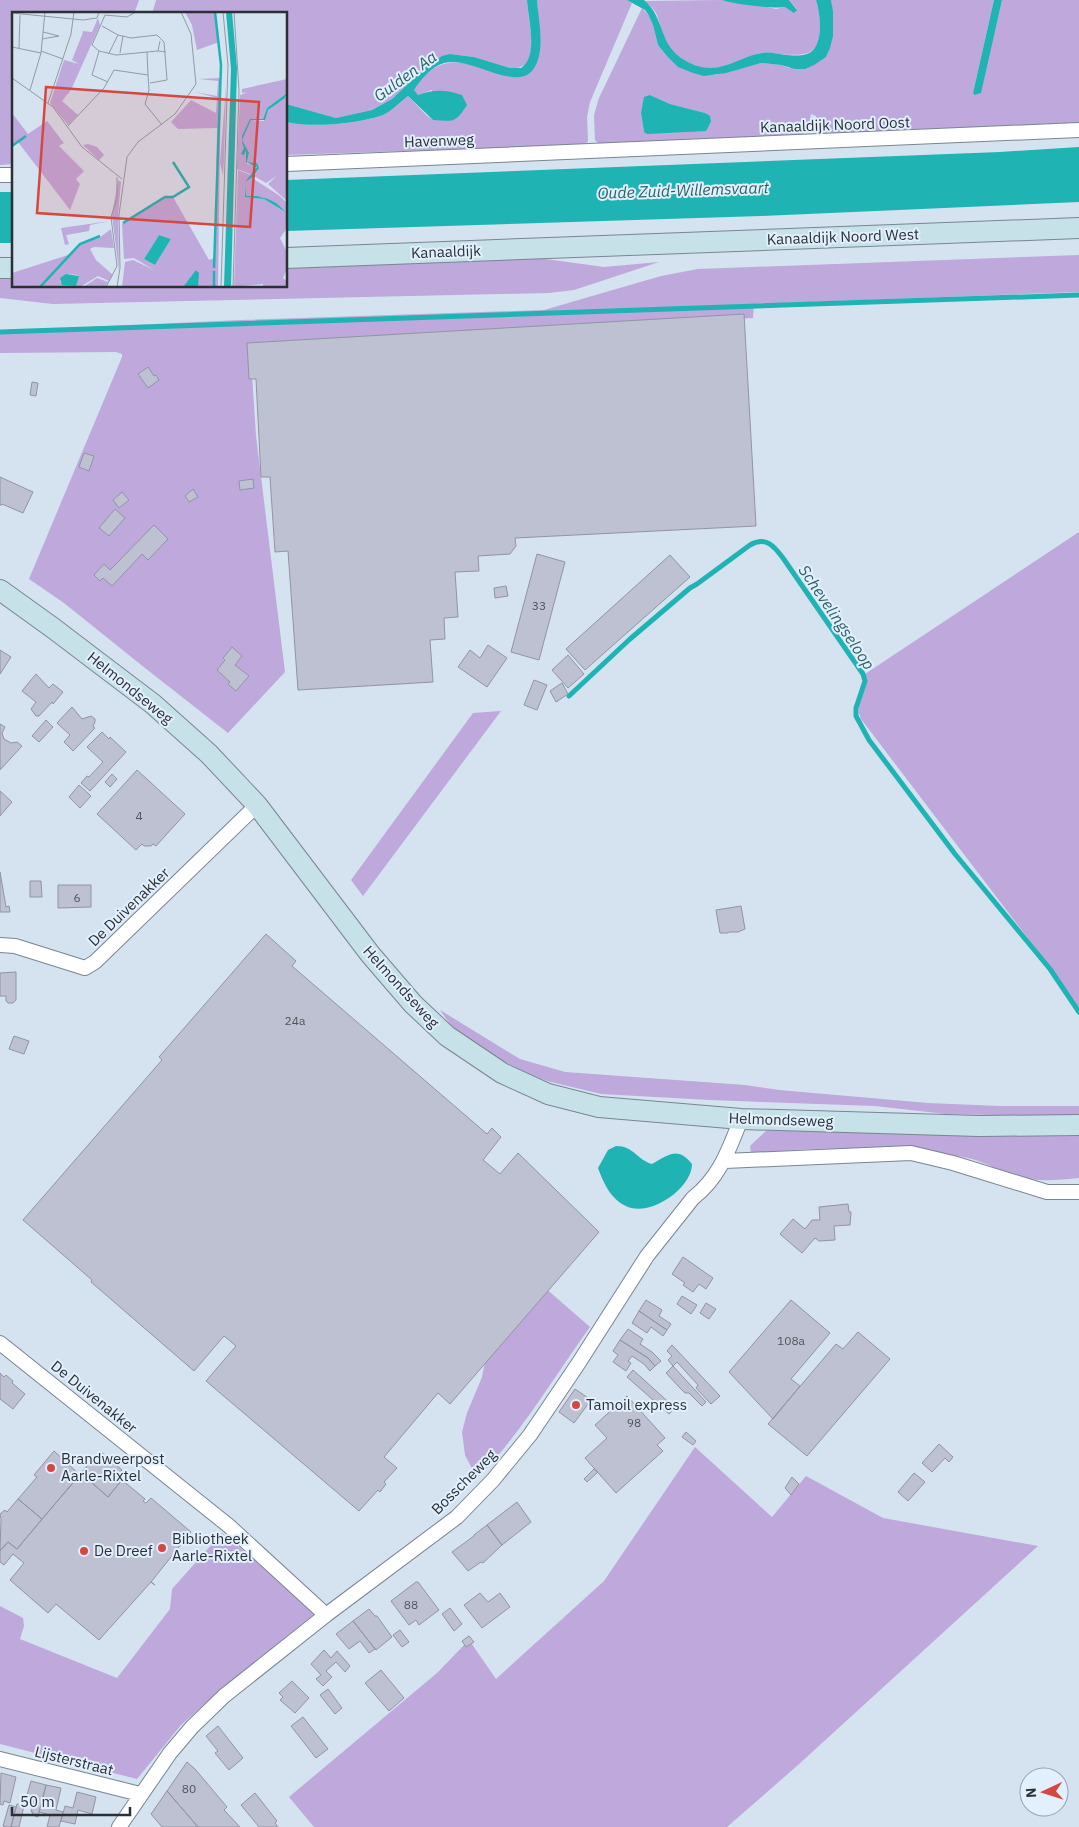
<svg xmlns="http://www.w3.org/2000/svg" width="1079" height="1827" font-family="'IBM Plex Sans',sans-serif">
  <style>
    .green { fill: #bea8dc; fill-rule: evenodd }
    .water { fill: #1fb3b3 }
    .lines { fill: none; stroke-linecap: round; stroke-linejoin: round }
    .stream { stroke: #1fb3b3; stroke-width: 5 }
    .building { fill: #bec1d2; stroke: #9194a4 }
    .street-casing { stroke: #798592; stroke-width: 16 }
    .secondary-casing { stroke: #798592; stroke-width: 22 }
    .street { stroke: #fff; stroke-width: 14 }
    .secondary { stroke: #c7e1e9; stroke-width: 20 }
    .poi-dot { fill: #d54741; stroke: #e2effd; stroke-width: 2 }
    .labels { text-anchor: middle; stroke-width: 4; stroke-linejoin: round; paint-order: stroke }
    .number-label { font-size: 12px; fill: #50545c }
    .street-label { font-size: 15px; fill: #2b3035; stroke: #e2effd }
    .poi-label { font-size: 15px; fill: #2b3035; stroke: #e2effd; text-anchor: start }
    .water-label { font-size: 16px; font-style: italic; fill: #2b6261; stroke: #e2effd }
    .inset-river { fill: none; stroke: #1fb3b3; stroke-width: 2.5 }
    .inset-road { fill: none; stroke: #919ba5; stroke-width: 1 }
    .view { fill: #d54741; fill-opacity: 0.15; stroke: #d54741; stroke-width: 2.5 }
    .inset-edge { fill: none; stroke: #2b3035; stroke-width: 2.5 }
  </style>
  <rect width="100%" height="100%" fill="#d5e2f0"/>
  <!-- green -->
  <path class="green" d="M0 0H139L134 14H14V164L0 165Z
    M156 0H527C528 21 537 46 526 65L517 68H510L474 57 450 54 428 65 392 99 372 110 336 118 286 104V14H152Z
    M537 0H627L632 3 590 102 587 117 588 141 585 145 286 155V122C312 128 359 124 383 115 392 111 400 102 408 96L426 115 433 120 432 90 418 95 413 91C431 63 448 57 479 67 494 71 505 78 520 77L540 50Z
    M722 0 736 3 763 6 776 9 785 7 797 9 789 0H816C820 13 823 37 814 49 808 57 784 55 774 53 745 48 723 82 686 62 677 57 668 47 663 37 660 30 660 22 657 15 654 9 649 5 645 1Z
    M831 0H994L973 93 974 95 995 29 1002 0H1079V123L823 134 817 127 816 116 811 114 808 131 799 136 599 144 595 140 594 115 599 98 642 8 648 14 653 25 658 45 666 55 715 75 761 63 781 65 789 68 826 57C834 41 834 17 831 0ZM650 95 670 104 705 113 711 123 707 127 644 132 641 113Z
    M1079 255V292L754 304 753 318 250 344 256 436 285 672 228 733 145 668 64 603 29 579 122 357V354L116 352 0 353V331L241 320 544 310 661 276 698 269Z
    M531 257 604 267 659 262 574 290 549 293 53 304 0 298V276L14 275V286H286V266Z
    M1079 532V1008L1049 966 861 719C853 701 869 690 865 674Z
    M501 711 363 896 351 880 473 713Z
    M440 1010 520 1059 565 1072 745 1085 779 1090 928 1103 999 1106H1079V1115L1036 1116 946 1114 875 1106 710 1100 601 1094 547 1081 523 1071 495 1057 471 1041 452 1027Z
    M767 1130 1079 1135V1178C1058 1180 1039 1182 1018 1177 1001 1172 986 1162 968 1158 946 1153 922 1152 899 1151 851 1147 803 1148 754 1154L751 1153 750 1146Z
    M544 1287 590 1327C553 1378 522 1433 477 1478L465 1455 462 1432 467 1413 482 1377 486 1357Z
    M695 1447 772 1517 806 1476 883 1518 1038 1546 798 1765 727 1827H314L289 1797 437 1673 469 1640 496 1679 604 1581Z
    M222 1533 317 1612 227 1684 181 1725 137 1779 0 1744V1606L23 1618 24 1626 20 1639 117 1678 170 1609 172 1589Z"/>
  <!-- water -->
  <path class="water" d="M527 0H537C538 16 542 33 540 50 532 108 476 54 444 63 431 67 421 79 414 90L418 95C435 89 446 90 462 95L467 105C455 124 453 121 433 120L408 96C400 102 392 111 383 115 358 124 312 128 286 122V104L336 118 372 110 392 99 428 65 442 56 450 54 474 57 510 68H521C539 57 528 18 527 0Z
    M627 0H644C666 18 657 45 686 61 722 82 744 48 774 53 785 55 807 59 814 49 823 37 820 13 816 0H831L833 11V36L830 48 826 57 814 65 805 69H795L781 65 761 63 726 73 704 76 693 73 678 67 666 55 658 45 653 25 648 14 645 10Z
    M722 0H789L797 10 794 13 785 7C773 9 733 4 722 0Z
    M994 0H1002L981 93 974 95 973 93Z
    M650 95 670 104 705 113 710 116 711 122 706 131 647 134 644 132 641 113 644 97Z
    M1079 147V202L761 216 286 231V180L1000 152Z
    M0 192H14V243H0Z
    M616 1146C634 1146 637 1160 652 1164 669 1155 677 1146 692 1164 692 1188 652 1216 628 1207 611 1200 604 1184 598 1168L608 1150Z"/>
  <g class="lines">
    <!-- stream -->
    <path class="stream" d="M0 332 1079 295
      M569 696 630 639 690 588 697 584 750 545C766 536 774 546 783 558L863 674 865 681 856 708V716L869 740 955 854 1050 969 1079 1012"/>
  </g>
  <!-- building -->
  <path class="building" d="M744 314 756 526 515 538 516 546 510 554 478 556 479 571 455 572 458 617 444 618 445 639 430 640 433 682 298 690 288 551 275 552 270 477H261L256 379H249L247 343Z
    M148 367 154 376 156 375 159 380 148 388 138 374Z
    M32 382 38 383 36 396 30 395Z
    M84 453 94 456 89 471 79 467Z
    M0 477 33 492 23 513 2 504V505H0Z
    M253 479 254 488 240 490 239 481Z
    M193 489 198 497 189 502 185 496Z
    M122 492 129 500 119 508 113 500Z
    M115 509 125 518 109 536 99 528Z
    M154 525 168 539 148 560 142 554 112 586 103 578 100 581 94 575 104 564 110 570Z
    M537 554 565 562 539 660 511 652Z
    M670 555 690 577 585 670 566 649Z
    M506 586 508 596 495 598 494 588Z
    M488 645 507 658 487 687 458 667 470 650 480 658Z
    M232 647 242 656 235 665 249 676 236 691 228 684 230 682 217 670 225 660 223 658Z
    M0 650 11 657 0 674Z
    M568 655 584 674 568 688 552 670Z
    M36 674 49 688 53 684 63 692 53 704 52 702 39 716H36L31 709 36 702 22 691Z
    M534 680 547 685 537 710 524 705Z
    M562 683 568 694 556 702 550 691Z
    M72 707 82 719 91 716 95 719V722L93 726 95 728 73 751 64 742 70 735 57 723Z
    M46 720 53 727 39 742 32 736Z
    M0 724 5 727 2 733 4 739 11 743 17 742 22 746 0 770Z
    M102 732 109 739 110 737 126 752 90 791 81 783 87 776 89 777 103 762 87 747Z
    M137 770 185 814 156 846 153 844 151 846H144L142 844 136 850 97 814Z
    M112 774 117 779 110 787 105 782Z
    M79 785 91 796 80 808 69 797Z
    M0 791 12 802 0 816Z
    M0 872 6 907 9 906 10 912H0Z
    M30 881H41L42 897H30Z
    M58 885H91V907L58 908Z
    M741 906 745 929 738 932H729L728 933H720L716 910Z
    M266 934 296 961 292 966 487 1134 492 1128 501 1137 483 1160 500 1174 518 1153 599 1232 450 1404 438 1393 384 1457 397 1468 384 1482 386 1484 380 1492 378 1490 359 1511 206 1381 236 1346 224 1336 194 1371 91 1282 92 1280 23 1220 162 1060 159 1057Z
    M16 972V1000L13 1003H8L6 1001V996H0V973Z
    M14 1036 29 1041 24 1054 9 1049Z
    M848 1204 849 1212H851L850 1225 834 1226 835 1240 819 1241 815 1238 802 1253 780 1234 793 1219 805 1229 812 1220H820L819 1207Z
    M683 1257 713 1278 706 1289 699 1284 693 1292 683 1285 685 1283 672 1274Z
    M682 1296 697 1305 691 1314 677 1304Z
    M646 1300 662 1310 659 1316 671 1324 667 1330 639 1311Z
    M791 1300 830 1333 791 1379 800 1386 773 1419 729 1372Z
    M706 1303 716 1309 709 1319 700 1313Z
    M639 1311 667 1330 663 1336 651 1327 647 1333 632 1323Z
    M628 1329 643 1339 640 1344 652 1352 661 1361 655 1366 648 1358 620 1340Z
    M858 1332 890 1359 807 1456 768 1424 836 1344 843 1349Z
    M620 1340 648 1358 655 1366 650 1371 644 1364 632 1356 628 1361 631 1363 626 1371 613 1362 618 1355 613 1351Z
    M672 1345 720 1396 711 1404 696 1388 698 1385 677 1362 673 1366 668 1360 672 1356 667 1351Z
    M673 1366 706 1402 702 1406 689 1393H685L679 1387 666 1373Z
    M633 1370 675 1408 669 1414 627 1377Z
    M0 1373 4 1377 6 1375 13 1381 12 1383 25 1394 13 1409 0 1399Z
    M575 1389 591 1400 574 1423 559 1412Z
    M627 1396 665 1438 657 1445 663 1451 616 1493 585 1458 607 1438 595 1425Z
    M686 1432 696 1441 693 1445 682 1437Z
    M939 1444 953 1457 949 1462 945 1458 932 1472 922 1463Z
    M54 1451 80 1475 42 1519 18 1499 37 1477 34 1475Z
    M100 1451 122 1470 116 1477 121 1481 108 1497 81 1473Z
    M594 1469 598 1472 587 1482 584 1479Z
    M81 1473 108 1497 122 1480 145 1499 143 1501 146 1503 151 1498 191 1532 151 1582 155 1585 151 1582 99 1640 56 1604 48 1613 10 1580 24 1563 13 1554 4 1565 0 1562V1551L8 1542 17 1549Z
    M914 1473 925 1482 908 1501 898 1492Z
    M792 1477 799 1484 791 1495 785 1488Z
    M18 1499 42 1519 17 1549 8 1542 0 1551 1 1519 0 1514 5 1510 7 1512Z
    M517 1502 531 1522 502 1545 487 1525Z
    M487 1525 502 1545 483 1563 481 1562 468 1571 452 1552 474 1536V1535Z
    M416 1582H418L439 1610 419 1625 416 1620 409 1625 391 1601Z
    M480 1593 488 1602 500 1593 510 1607 482 1628 464 1605Z
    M450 1608 462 1624 454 1631 442 1614Z
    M369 1609 375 1616H377L392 1637 376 1650 353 1621Z
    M353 1621 375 1649 369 1653 360 1641 349 1649 336 1634Z
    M400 1630 409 1642 402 1647 393 1635Z
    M469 1636 474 1642 466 1647 462 1641Z
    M324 1650 331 1658 337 1651 350 1666 345 1672 336 1662 326 1671 332 1677 323 1686 316 1679 321 1675 311 1664Z
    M381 1670 404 1698 389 1711 365 1683Z
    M292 1681 309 1698 295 1713 280 1700 283 1697 279 1693Z
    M328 1689 342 1708 335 1714 320 1695Z
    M303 1717 328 1749 316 1758 291 1726Z
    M218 1726 243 1758 229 1770 215 1753 218 1751 206 1736Z
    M187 1762 195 1769 227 1807 224 1810 240 1827H198L167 1791Z
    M1 1773 16 1777 10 1803 4 1801 3 1805 0 1804Z
    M31 1781 46 1785 38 1817 32 1815 33 1812H31L34 1801 26 1799Z
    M46 1785 61 1788 56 1810 63 1812 59 1827H47L50 1815 39 1812Z
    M167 1791 198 1827H162L151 1814Z
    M77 1792 96 1797 92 1814 78 1810 75 1824 61 1821 65 1806 73 1808Z
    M255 1793 277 1821 275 1823 278 1827H259L241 1805Z
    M17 1804 24 1806 19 1827H11Z
    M9 1805 16 1807 11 1827H6L3 1826Z"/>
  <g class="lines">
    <defs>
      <path id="street" d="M286 164 1079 130
        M0 175H14
        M0 945 15 946 85 968 95 962 257 805
        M725 1161 911 1153 953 1163 1047 1192H1079
        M0 1343 229 1526 326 1615
        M0 1759 140 1794
        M119 1827 170 1753 192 1727 224 1696 326 1615 457 1517 493 1480 530 1435 578 1364 647 1256 693 1198C720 1177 729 1149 741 1119"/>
      <path id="secondary" d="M286 258 1079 228
        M0 268H14
        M0 590 53 628 153 704 209 754 257 805 370 954 413 1004 447 1036 502 1073 548 1094 599 1107 741 1119 979 1126 1079 1125"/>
    </defs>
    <!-- street casing -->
    <use href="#street" class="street-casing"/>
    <!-- secondary casing -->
    <use href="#secondary" class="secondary-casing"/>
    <!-- street -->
    <use href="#street" class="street"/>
    <!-- secondary -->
    <use href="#secondary" class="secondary"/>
  </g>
  <!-- markers -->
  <g class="poi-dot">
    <circle cx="576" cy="1405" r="5"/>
    <circle cx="51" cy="1468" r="5"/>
    <circle cx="162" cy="1548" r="5"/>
    <circle cx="84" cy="1551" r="5"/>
  </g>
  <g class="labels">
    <!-- number labels -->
    <g class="number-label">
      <text x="539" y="610">33</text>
      <text x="139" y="820">4</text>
      <text x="77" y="902">6</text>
      <text x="295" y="1025">24a</text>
      <text x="791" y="1345">108a</text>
      <text x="634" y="1427">98</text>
      <text x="411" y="1609">88</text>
      <text x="189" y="1793">80</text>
    </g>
    <!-- street labels -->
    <g class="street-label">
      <text transform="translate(835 125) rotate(-2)" y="5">Kanaaldijk Noord Oost</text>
      <text transform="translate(439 141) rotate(-2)" y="5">Havenweg</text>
      <text transform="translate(843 237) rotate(-2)" y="5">Kanaaldijk Noord West</text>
      <text transform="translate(446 252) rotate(-2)" y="5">Kanaaldijk</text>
      <text transform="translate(130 688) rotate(39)" y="5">Helmondseweg</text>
      <text transform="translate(129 907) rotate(-44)" y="5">De Duivenakker</text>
      <text transform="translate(401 987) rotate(48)" y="5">Helmondseweg</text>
      <text transform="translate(781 1120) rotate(2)" y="5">Helmondseweg</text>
      <text transform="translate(94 1397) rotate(39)" y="5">De Duivenakker</text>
      <text transform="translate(464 1482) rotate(-45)" y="5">Bosscheweg</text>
      <text transform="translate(74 1761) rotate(14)" y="5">Lijsterstraat</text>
    </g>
    <!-- poi labels -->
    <g class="poi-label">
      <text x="586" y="1410">Tamoil express</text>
      <text x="61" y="1464">Brandweerpost<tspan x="61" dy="17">Aarle-Rixtel</tspan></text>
      <text x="172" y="1544">Bibliotheek<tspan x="172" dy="17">Aarle-Rixtel</tspan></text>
      <text x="94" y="1556">De Dreef</text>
    </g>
    <!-- water labels -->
    <g class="water-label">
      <text transform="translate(405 76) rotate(-36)" y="6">Gulden Aa</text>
      <text transform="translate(683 190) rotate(-2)" y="6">Oude Zuid-Willemsvaart</text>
      <text transform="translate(837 617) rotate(56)" y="6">Schevelingseloop</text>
    </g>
  </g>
  <!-- overview -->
  <g transform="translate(12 12)">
    <rect width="275" height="275" fill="#d5e2f0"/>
    <path d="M173 0H202L207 30 185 38 180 13ZM86 6 88 13 59 78 50 89 66 103 56 113 38 91 52 48 67 52 60 48 70 23 71 19 80 20ZM209 66 206 275H186L185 258 171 275H110L113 250 121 248 142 258 122 246 112 247 110 212 156 184 161 185 197 248 203 246 205 116 166 117 159 110 179 88 204 101 205 86 183 80 205 84 206 69 187 67ZM147 223 159 227 143 253 132 247ZM275 67V81L255 96 251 107H238L230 127 239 108 252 109 256 98 275 84V189L256 172 265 164 254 171 242 164 246 158V154L244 151 235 150 237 142 236 140 234 148 235 152 244 153 245 159 241 163 225 157 228 83 236 80 230 81V77ZM214 75 212 149 211 164 208 151ZM0 101 16 122 35 109 52 131 47 134 72 159 64 167 68 172 58 198 6 130 0 134ZM76 132 85 135 92 143 87 148 71 133ZM226 158 241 164 233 170V185L252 187 275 201V216L268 226 275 240V257L271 266 275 269V275H251V272L222 275ZM240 166 268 184 275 191V200L250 185 234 184 233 170ZM106 168 109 170 106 204 107 259 100 203ZM98 209 78 213 77 219 54 223 57 232 53 233 49 216ZM99 217 102 236 82 235 78 237 84 248 101 263 97 269 86 264 68 275H0V261L56 243 67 232 87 226ZM56 262 66 263 64 274 53 273 48 269ZM85 266 96 270 93 275 73 274Z" fill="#bea8dc" fill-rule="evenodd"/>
    <path d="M214 0H220L225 56 219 275H212L219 57ZM275 81 273 86 256 98 253 108H239L230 128 237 141 235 150 245 151 247 156 241 165 233 170 234 184H245L256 187 264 191 275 201 252 187 233 185V170L245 155 234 150V138L232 143 229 142 232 136 230 130V124L238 107H251L255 96ZM147 223 159 227 143 253 132 247ZM184 258 187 261 186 275H171ZM54 262 67 264 64 274 50 273 48 266Z" fill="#1fb3b3"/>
    <path class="inset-river" d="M0 134 14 124M111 211 153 185H161L177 175 161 150M202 256 209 53 203 0M28 275 68 232 88 224M202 275V259"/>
    <path class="inset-road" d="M0 1 71 8 85 6 87 0M90 14 106 23 119 26 145 23 152 30 155 68 138 71M30 27 47 24 31 20M148 29 146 39 154 40M0 35 29 41M7 36 8 3M29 39 51 47M87 39 104 43 146 39M135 40 136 63M97 41 106 23M108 41 111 24M0 66 41 95 70 135 110 167M96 70 80 63 87 39 80 33 93 3 115 5 122 1M18 78 29 41 33 0M36 91 59 22 62 0M56 114 92 76 102 58 136 63 137 78 133 92 150 113M94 275 105 254 99 205 105 186V165M105 275 108 256 107 203 115 145 126 130 163 102 184 72 179 22 169 0M209 275 216 53 211 0M221 275 227 78 222 0"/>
    <path class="view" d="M34 75 247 90 238 215 25 201Z"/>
    <rect width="275" height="275" class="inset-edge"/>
  </g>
  <!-- north arrow -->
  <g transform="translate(1044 1792) rotate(266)"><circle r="24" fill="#e2effd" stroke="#99a3ad"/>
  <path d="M0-4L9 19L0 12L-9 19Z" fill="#d54741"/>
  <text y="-8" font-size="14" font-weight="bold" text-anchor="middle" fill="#2b3035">N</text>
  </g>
  <!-- scale -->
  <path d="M12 1807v8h118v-8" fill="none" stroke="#2b3035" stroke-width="2.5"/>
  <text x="20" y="1807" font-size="15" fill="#2b3035" stroke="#e2effd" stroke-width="4" paint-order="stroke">50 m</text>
</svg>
